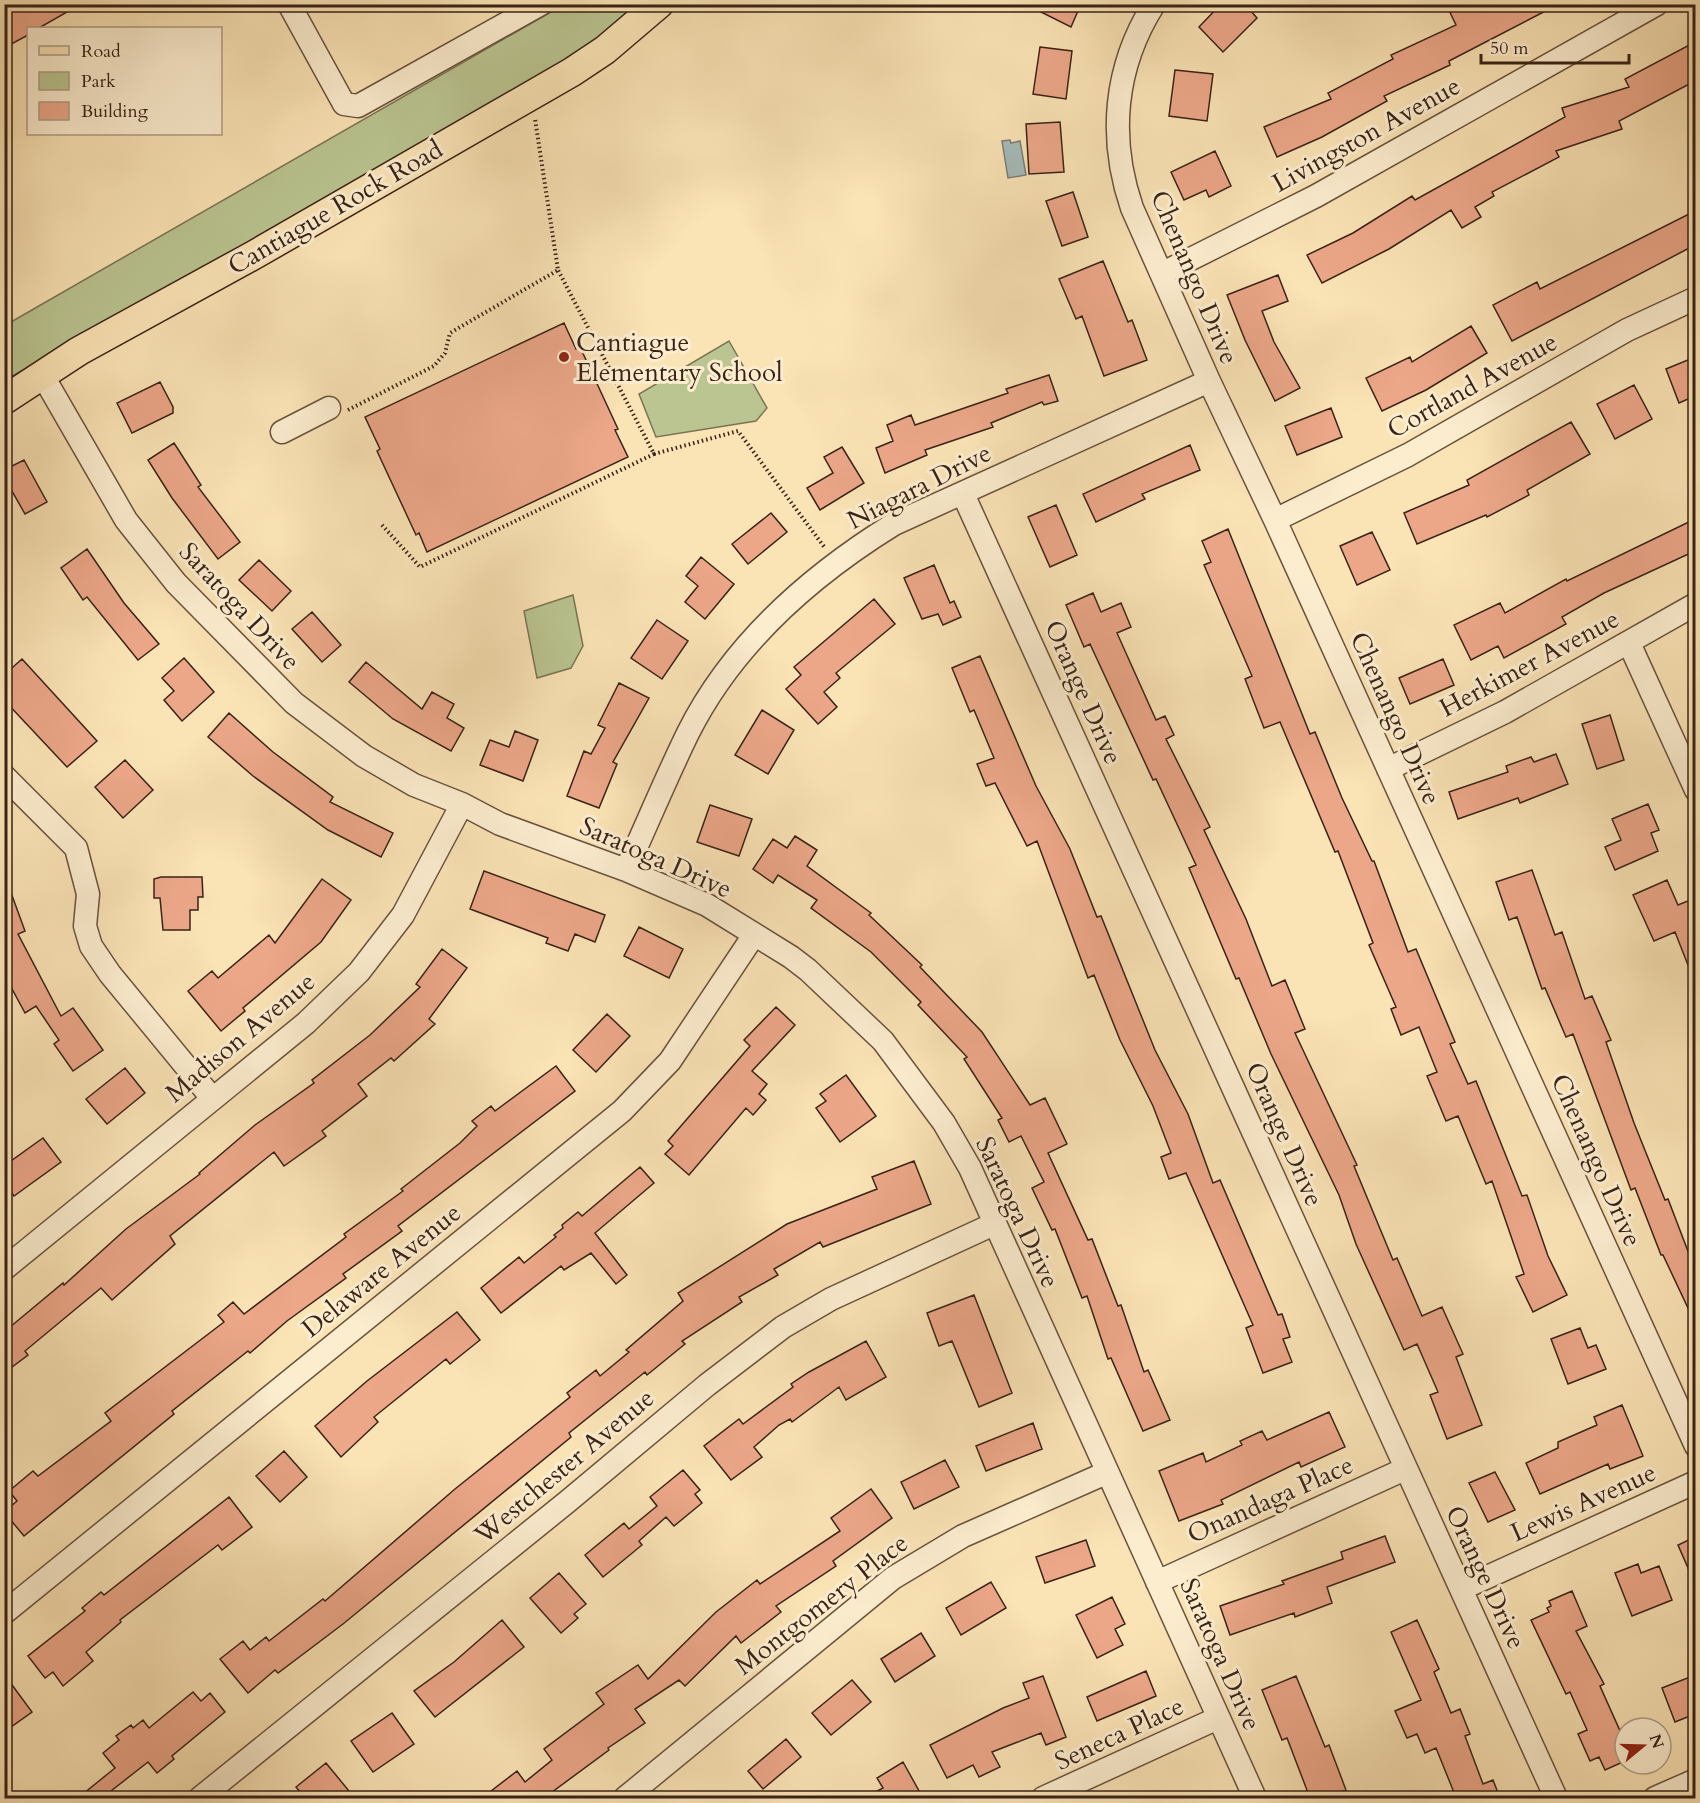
<svg xmlns="http://www.w3.org/2000/svg" width="1700" height="1803" font-family="Cardo,serif">
  <style>
    .green { fill: #bac591; stroke: #7a7454; stroke-width: 1.5 }
    .water { fill: #a5bbba; stroke: #7a7e79; stroke-width: 1.5 }
    .building { fill: #eca789; stroke: #392317; stroke-width: 1.5 }
    .lines { fill: none; stroke-linecap: round; stroke-linejoin: round }
    .minor-casing { stroke: #69533e; stroke-width: 25 }
    .major-casing { stroke: #392317; stroke-width: 31 }
    .path { stroke: #392317; stroke-width: 4; stroke-dasharray: 1.5 3; stroke-linecap: butt }
    .minor { stroke: #fcedcf; stroke-width: 22 }
    .major { stroke: #fae3b5; stroke-width: 28 }
    .poi-dot { fill: #8f2418; stroke: #fcedcf; stroke-width: 2 }
    .labels { text-anchor: middle; stroke-width: 6; stroke-linejoin: round; paint-order: stroke }
    .street-label { font-size: 26px; fill: #392317; stroke: #fcedcf }
    .poi-label { font-size: 26px; fill: #392317; stroke: #fcedcf; text-anchor: start }
  </style>
  <rect width="100%" height="100%" fill="#fae3b5"/>
  <filter id="stains"><feTurbulence type="fractalNoise" baseFrequency=".00333" numOctaves="4"/><feColorMatrix values="0 0 0 0 .2 0 0 0 0 .09 0 0 0 0 .02 0 0 0 .5 -.17"/></filter>
  <radialGradient id="worn" r=".72"><stop offset=".6" stop-color="#630" stop-opacity="0"/><stop offset="1" stop-color="#630" stop-opacity=".3"/></radialGradient>
  <!-- green -->
  <path class="green" d="M563 5H659L572 72 5 380 4 326Z
    M729 341 767 408 756 421 656 437 639 394Z
    M573 595 583 646 571 668 537 678 524 611Z"/>
  <!-- water -->
  <path class="water" d="M1010 140 1011 143 1020 141 1026 175 1008 178 1002 141Z"/>
  <!-- building -->
  <path class="building" d="M4 4H81L39 28H28V35L4 48Z
    M1025 4H1081L1071 27Z
    M1221 4H1245L1257 18 1223 52 1199 27Z
    M1446 4H1559L1449 61 1450 65 1384 96 1387 101 1322 137 1277 157 1264 127 1331 99 1328 93 1393 59 1391 55 1456 25Z
    M1695 42V81L1619 121 1622 129 1556 151 1559 157 1492 192 1494 196 1475 207 1481 217 1462 228 1451 210 1389 249 1322 283 1307 255 1353 233 1412 196 1415 200 1565 117 1562 108 1629 87 1625 79Z
    M1040 47 1072 51 1066 99 1033 94Z
    M1175 70 1213 74 1207 121 1169 116Z
    M1060 122 1064 172 1029 174 1026 124Z
    M1215 151 1231 186 1209 197 1206 190 1184 200 1171 172Z
    M1073 192 1088 237 1062 246 1046 201Z
    M1695 211V245L1512 341 1493 305 1537 282 1540 289Z
    M1103 261 1128 322 1132 320 1147 360 1104 376 1082 316 1076 319 1059 279Z
    M1278 275 1288 301 1262 311 1274 342 1300 388 1275 401 1245 340 1227 295Z
    M564 323 576 349 580 347 618 429 615 430 628 457 427 552 419 533 416 535 377 451 380 449 365 417Z
    M1471 326 1487 353 1426 390 1382 411 1366 378 1410 357 1412 362Z
    M1695 357V396L1679 403 1666 369Z
    M1049 375 1058 401 1044 405 1042 402 991 423 993 427 925 450 927 455 885 473 876 448 893 441 887 425 911 415 915 425 1008 393 1006 389Z
    M160 382 173 407V413L132 433 117 403Z
    M1634 385 1652 419 1615 439 1597 404Z
    M1331 408 1342 437 1297 455 1285 426Z
    M1571 422 1590 454 1527 490 1529 495 1487 517 1486 515 1417 544 1404 513 1469 485 1467 480Z
    M174 443 201 485 198 487 240 542 218 559 172 498 148 460Z
    M1190 445 1200 470 1142 494 1145 499 1096 522 1083 494Z
    M842 447 864 483 820 510 807 488 833 473 824 457Z
    M24 460 47 502 25 514 4 477V470Z
    M1056 505 1077 555 1050 567 1028 517Z
    M771 513 787 532 748 564 732 544Z
    M1695 519V551L1604 593 1562 617 1566 624 1504 658 1498 646 1471 660 1454 625 1500 603 1505 613 1566 579 1567 581Z
    M1228 529 1310 734 1315 732 1342 798 1372 861H1374L1408 952 1416 949 1455 1042 1450 1044 1468 1084 1476 1081 1522 1196 1527 1195 1548 1256 1567 1295 1533 1312 1516 1277 1524 1274 1492 1181 1486 1184 1458 1116 1446 1121 1427 1076 1437 1072 1419 1027 1401 1035 1391 1009 1396 1007 1369 945 1373 943 1338 851 1335 852 1280 722 1264 728 1245 679 1252 676 1204 565 1211 562 1202 541Z
    M1372 532 1390 570 1357 585 1340 546Z
    M87 549 124 603 159 644 138 660 87 597 83 600 61 568Z
    M701 557 734 584 705 619 685 602 698 586 686 576Z
    M259 560 291 591 272 611 239 580Z
    M934 565 950 603 954 601 961 617 943 625 938 614 922 619 904 578Z
    M1093 593 1101 612 1121 603 1131 627 1117 633 1156 720 1165 716 1174 735 1166 739 1210 827 1204 830 1246 919 1272 986 1285 980 1305 1029 1295 1033 1357 1165 1354 1166 1393 1260 1397 1258 1422 1316 1442 1307 1463 1354 1456 1357 1482 1425 1447 1439 1430 1395 1438 1392 1417 1344 1404 1350 1356 1244 1339 1195 1271 1054 1239 978 1236 979 1189 868 1196 865 1156 779 1153 780 1090 644 1084 647 1066 605Z
    M874 599 895 624 836 673 840 678 824 692 837 707 818 724 786 689 801 675 794 667Z
    M312 612 341 645 322 662 292 629Z
    M657 620 688 641 662 679 631 658Z
    M980 656 1036 786 1070 849 1097 917 1101 916 1155 1050 1188 1114 1213 1183 1220 1180 1278 1315 1282 1314 1290 1337 1283 1339 1292 1362 1263 1373 1246 1328 1253 1325 1186 1173 1169 1179 1161 1157 1171 1153 1153 1106 1120 1040 1094 975 1088 978 1037 841 1027 846 995 783 986 786 977 764 994 758 974 710 970 712 952 668Z
    M184 658 214 692 182 721 164 700 174 691 162 678Z
    M22 659 97 741 67 767 4 700V675Z
    M1443 659 1454 685 1410 704 1399 678Z
    M366 662 422 709 432 692 454 704 447 718 464 728 451 751 393 719 349 682Z
    M619 683 649 698 613 762 617 764 599 808 567 796 584 751 591 754 605 728 598 725Z
    M762 710 794 730 768 774 735 755Z
    M229 713 273 752 333 797 330 802 393 833 381 857 328 830 253 776 208 737Z
    M1610 715 1624 760 1597 769 1582 724Z
    M515 731 538 740 523 781 480 765 490 740 509 747Z
    M1556 754 1568 784 1520 803 1518 798 1458 819 1449 792 1508 772 1506 766 1531 757 1534 762Z
    M125 760 153 790 123 818 95 787Z
    M1648 804 1659 830 1651 833 1658 851 1615 870 1605 847 1621 840 1612 819Z
    M710 805 752 819 739 856 697 842Z
    M795 836 817 850 807 866 871 913 869 915 922 965 920 967 982 1032 1030 1105 1045 1098 1067 1144 1048 1153 1088 1240 1092 1239 1118 1306 1121 1305 1144 1372 1148 1370 1170 1420 1143 1431 1111 1358 1108 1359 1087 1296 1082 1298 1055 1229 1052 1230 1032 1188 1044 1182 1021 1136 1009 1142 998 1120 1002 1118 964 1059 967 1057 918 1005 921 1002 871 952 811 908 817 900 778 875 773 883 753 869 773 839 787 848Z
    M1532 870 1555 935 1562 932 1585 999 1592 996 1611 1040 1606 1042 1634 1123 1665 1200 1668 1199 1691 1259 1695 1257V1323L1663 1255H1661L1635 1188 1631 1190 1573 1034 1566 1037 1545 988 1542 989 1517 917 1509 920 1496 882Z
    M484 871 605 915 595 942 575 934 568 951 546 943 548 938 470 909Z
    M161 877H202L203 897H198V910H190V930H163L160 898H154V879Z
    M6 879 25 931 18 934 61 1016 73 1008 103 1050 73 1071 54 1044 59 1040 36 1006 25 1013 4 974Z
    M322 879 351 900 321 942 243 1008 245 1011 221 1031 188 991 212 971 218 978 269 935 275 943Z
    M1667 880 1678 905 1695 898V983L1675 932 1654 941 1633 895Z
    M639 927 683 949 669 978 624 956Z
    M442 949 467 968 429 1019 435 1024 394 1061 391 1058 358 1084 367 1096 322 1131 326 1136 284 1166 274 1152 170 1236 175 1244 112 1300 101 1288 25 1351 28 1355 4 1373V1332L63 1283 64 1285 126 1229 200 1174 199 1173 255 1125 314 1083 312 1080 370 1035 420 987 416 984Z
    M776 1007 795 1025 752 1071 767 1084 759 1094 766 1100 753 1115 746 1108 689 1175 665 1154 673 1146 668 1141 750 1046 744 1040Z
    M607 1014 630 1036 596 1072 573 1050Z
    M556 1066 575 1091 398 1226 402 1231 343 1274 346 1278 287 1321 250 1353 248 1351 172 1411 174 1414 24 1536 4 1512 17 1501 9 1491 33 1471 38 1476 111 1421 105 1413 224 1322 218 1315 233 1302 244 1314 346 1237 344 1234 403 1191 401 1189 460 1143 477 1126 472 1121 491 1106 495 1111Z
    M125 1068 145 1093 107 1124 86 1099Z
    M846 1075 876 1116 840 1142 816 1108 826 1101 820 1094Z
    M43 1138 61 1162 14 1196 4 1183V1166Z
    M914 1161 931 1204 823 1247 820 1242 774 1269 778 1275 739 1297 742 1302 682 1341 685 1344 647 1375 645 1372 569 1433 571 1437 343 1624 278 1673 275 1670 248 1693 220 1659 243 1641 250 1650 266 1637 269 1641 323 1599 325 1601 455 1489 570 1397 567 1393 596 1370 600 1376 629 1352 626 1350 683 1301 678 1293 787 1224 877 1189 872 1177Z
    M640 1167 654 1183 595 1233 627 1275 616 1284 591 1253 564 1270 561 1266 501 1313 481 1288 519 1257 524 1263 556 1237 554 1235 563 1228 562 1225 578 1212 582 1216Z
    M974 1295 1012 1393 979 1407 952 1341 939 1346 927 1313Z
    M457 1312 480 1340 450 1364 446 1359 374 1417 378 1422 341 1457 315 1426 367 1381Z
    M1580 1328 1588 1348 1596 1345 1606 1369 1568 1384 1551 1339Z
    M866 1341 886 1377 846 1400 839 1387 792 1422 790 1419 779 1425 754 1447 762 1457 731 1480 704 1446 739 1419 743 1424 793 1387 791 1384 809 1372Z
    M1622 1405 1643 1456 1610 1469 1608 1464 1540 1494 1526 1463 1558 1448V1442L1597 1425 1594 1417Z
    M1329 1412 1345 1447 1301 1467 1299 1462 1221 1500 1223 1504 1179 1521 1159 1471 1203 1453 1206 1462 1242 1445 1240 1441 1262 1431 1267 1440Z
    M1033 1423 1042 1449 986 1471 976 1446Z
    M284 1451 307 1477 280 1502 256 1476Z
    M945 1460 959 1487 914 1509 901 1482Z
    M683 1470 700 1490 695 1494 702 1503 674 1526 666 1517 639 1541 642 1545 603 1577 585 1555 624 1523 629 1529 657 1506 650 1497Z
    M1495 1472 1515 1510 1488 1522 1469 1483Z
    M871 1489 892 1518 833 1561 836 1566 776 1606 781 1612 741 1643 736 1636 685 1686 679 1680 635 1709 645 1723 608 1748 609 1750 544 1798H482L517 1771 525 1782 552 1760 544 1749 604 1704 596 1693 638 1665 648 1679 716 1612 757 1580 760 1584 840 1531 831 1518Z
    M229 1497 252 1527 222 1550 218 1545 120 1620 121 1622 86 1652 93 1661 63 1686 53 1672 45 1678 28 1656 85 1611 82 1608 101 1592 104 1595Z
    M1385 1536 1395 1562 1327 1587 1332 1603 1295 1617 1294 1613 1230 1635 1220 1606 1284 1584 1282 1581 1343 1559 1341 1552Z
    M1695 1537V1584L1678 1545Z
    M1086 1540 1095 1566 1045 1583 1036 1557Z
    M1638 1564 1641 1573 1659 1566 1672 1600 1632 1616 1615 1573Z
    M559 1573 586 1604 574 1614 578 1618 561 1633 530 1598Z
    M991 1582 1006 1608 961 1635 946 1608Z
    M1572 1591 1587 1626 1576 1631 1604 1684 1600 1686 1625 1742V1761L1605 1770 1599 1757 1590 1761 1578 1734 1587 1730 1570 1692 1566 1694 1531 1620 1549 1612 1547 1608 1551 1606 1549 1601Z
    M1112 1597 1125 1624 1115 1629 1123 1645 1097 1658 1076 1615Z
    M502 1620 524 1647 435 1717 414 1691 454 1662Z
    M1417 1620 1439 1669 1434 1672 1451 1713 1460 1709 1470 1734 1465 1736 1483 1784 1493 1780 1500 1798H1448L1455 1795 1436 1748 1425 1753 1417 1734 1407 1738 1395 1711 1421 1700 1391 1632Z
    M921 1633 935 1656 895 1682 881 1659Z
    M1146 1671 1156 1696 1097 1721 1087 1697Z
    M4 1674 32 1712 4 1732Z
    M1695 1675V1714L1675 1722 1662 1688Z
    M1043 1676 1066 1737 1046 1745 1041 1733 992 1752 1000 1767 979 1777 973 1765 947 1778 930 1745 1003 1708 1029 1698 1023 1683Z
    M1296 1676 1325 1747 1329 1745 1346 1790 1325 1798H1310L1287 1738 1282 1740 1262 1690Z
    M852 1680 871 1702 831 1735 812 1713Z
    M193 1692 201 1701 210 1693 225 1712 172 1756 174 1759 157 1773 148 1762 102 1798H78L115 1768 103 1753 119 1740 116 1736 131 1725 133 1728 143 1720 149 1728Z
    M392 1713 414 1744 373 1772 351 1741Z
    M786 1739 801 1757 763 1789 748 1771Z
    M903 1762 923 1798H864L883 1788 877 1778Z
    M326 1763 349 1791 339 1798H305L296 1787Z"/>
  <g class="lines">
    <defs>
      <path id="minor" d="M289 4 344 104 358 106 541 4
        M1154 4C1114 67 1108 138 1132 208L1209 381 1275 520 1696 1446
        M1163 273 1316 196 1657 4
        M43 376 126 520 176 583 294 703 364 756 414 785 462 804 500 824 626 870 707 905 791 957 808 970 883 1041 944 1123 970 1168 1255 1798
        M282 432 329 408
        M963 494 1556 1798
        M1275 520 1408 455 1627 330 1696 298
        M1629 643 1696 790
        M1388 769 1505 712 1696 604
        M4 776 76 848 88 894 85 926 91 946 110 974 212 1098
        M626 870C647 824 666 778 688 733 733 643 810 576 894 524L1209 381
        M4 1269 306 1023 359 972 403 915 462 804
        M1157 1582 1405 1469
        M1461 1589 1696 1482
        M4 1613 622 1111 670 1061 754 935
        M200 1798 567 1502 707 1385 783 1327 831 1299 994 1224
        M625 1798 893 1578 963 1536 1106 1473
        M1043 1798 1218 1718
        M1655 1798 1696 1780"/>
      <path id="major" d="M4 400 79 351 254 255 572 72 605 50 659 4"/>
    </defs>
    <!-- minor casing -->
    <use href="#minor" class="minor-casing"/>
    <!-- major casing -->
    <use href="#major" class="major-casing"/>
    <!-- path -->
    <path class="path" d="M348 410 434 366 445 353 450 333 558 270 535 119
      M654 454 738 431 825 548
      M382 525 420 567 654 454 558 270"/>
    <!-- minor -->
    <use href="#minor" class="minor"/>
    <!-- major -->
    <use href="#major" class="major"/>
  </g>
  <!-- markers -->
  <circle class="poi-dot" cx="564" cy="357" r="6"/>
  <g class="labels">
    <!-- street labels -->
    <g class="street-label">
      <text transform="translate(1366 134) rotate(-29)" y="9">Livingston Avenue</text>
      <text transform="translate(335 207) rotate(-30)" y="9">Cantiague Rock Road</text>
      <text transform="translate(1195 277) rotate(67)" y="9">Chenango Drive</text>
      <text transform="translate(1472 385) rotate(-29)" y="9">Cortland Avenue</text>
      <text transform="translate(919 486) rotate(-27)" y="9">Niagara Drive</text>
      <text transform="translate(240 606) rotate(47)" y="9">Saratoga Drive</text>
      <text transform="translate(1529 663) rotate(-28)" y="9">Herkimer Avenue</text>
      <text transform="translate(1084 692) rotate(66)" y="9">Orange Drive</text>
      <text transform="translate(1396 718) rotate(66)" y="9">Chenango Drive</text>
      <text transform="translate(656 857) rotate(24)" y="9">Saratoga Drive</text>
      <text transform="translate(240 1037) rotate(-40)" y="9">Madison Avenue</text>
      <text transform="translate(1285 1134) rotate(66)" y="9">Orange Drive</text>
      <text transform="translate(1597 1160) rotate(66)" y="9">Chenango Drive</text>
      <text transform="translate(1018 1212) rotate(65)" y="9">Saratoga Drive</text>
      <text transform="translate(381 1270) rotate(-39)" y="9">Delaware Avenue</text>
      <text transform="translate(564 1466) rotate(-40)" y="9">Westchester Avenue</text>
      <text transform="translate(1270 1499) rotate(-24)" y="9">Onandaga Place</text>
      <text transform="translate(1583 1502) rotate(-24)" y="9">Lewis Avenue</text>
      <text transform="translate(1486 1577) rotate(65)" y="9">Orange Drive</text>
      <text transform="translate(821 1604) rotate(-38)" y="9">Montgomery Place</text>
      <text transform="translate(1221 1654) rotate(66)" y="9">Saratoga Drive</text>
      <text transform="translate(1119 1733) rotate(-25)" y="9">Seneca Place</text>
    </g>
    <!-- poi labels -->
    <g class="poi-label">
      <text x="576" y="351">Cantiague<tspan x="576" dy="30">Elementary School</tspan></text>
    </g>
  </g>
  <!-- margin -->
  <rect width="1700" height="1803" fill="none" stroke="#fae3b5" stroke-width="24"/>
  <rect x="6" y="6" width="1688" height="1791" fill="none" stroke="#392317" stroke-width="3"/>
  <rect x="12" y="12" width="1676" height="1779" fill="none" stroke="#392317" stroke-width="1.5"/>
  <!-- legend -->
  <rect x="27" y="27" width="195" height="108" fill="#fcedcf" stroke="#ae9c85" stroke-width="1.5"/>
  <rect x="39" y="46" width="30" height="9" fill="#fae3b5" stroke="#ae9c85" stroke-width="1.5"/>
  <text x="81" y="57" font-size="18" fill="#392317">Road</text>
  <rect x="39" y="72" width="30" height="18" fill="#bac591" stroke="#ae9c85" stroke-width="1.5"/>
  <text x="81" y="87" font-size="18" fill="#392317">Park</text>
  <rect x="39" y="102" width="30" height="18" fill="#eca789" stroke="#ae9c85" stroke-width="1.5"/>
  <text x="81" y="117" font-size="18" fill="#392317">Building</text>
  <!-- north arrow -->
  <g transform="translate(1643 1746) rotate(71)"><circle r="28" fill="#fcedcf" stroke="#ae9c85" stroke-width="1.5"/>
  <path d="M0-4.5L10 22L0 15L-10 22Z" fill="#8f2418"/>
  <text y="-9" font-size="16" font-weight="bold" text-anchor="middle" fill="#392317">N</text>
  </g>
  <!-- scale -->
  <path d="M1481 54v9h148v-9" fill="none" stroke="#392317" stroke-width="3"/>
  <text x="1490" y="54" font-size="18" fill="#392317" stroke="#fcedcf" stroke-width="4.5" paint-order="stroke">50 m</text>
  <rect width="100%" height="100%" filter="url(#stains)"/>
  <rect width="100%" height="100%" fill="url(#worn)"/>
</svg>
